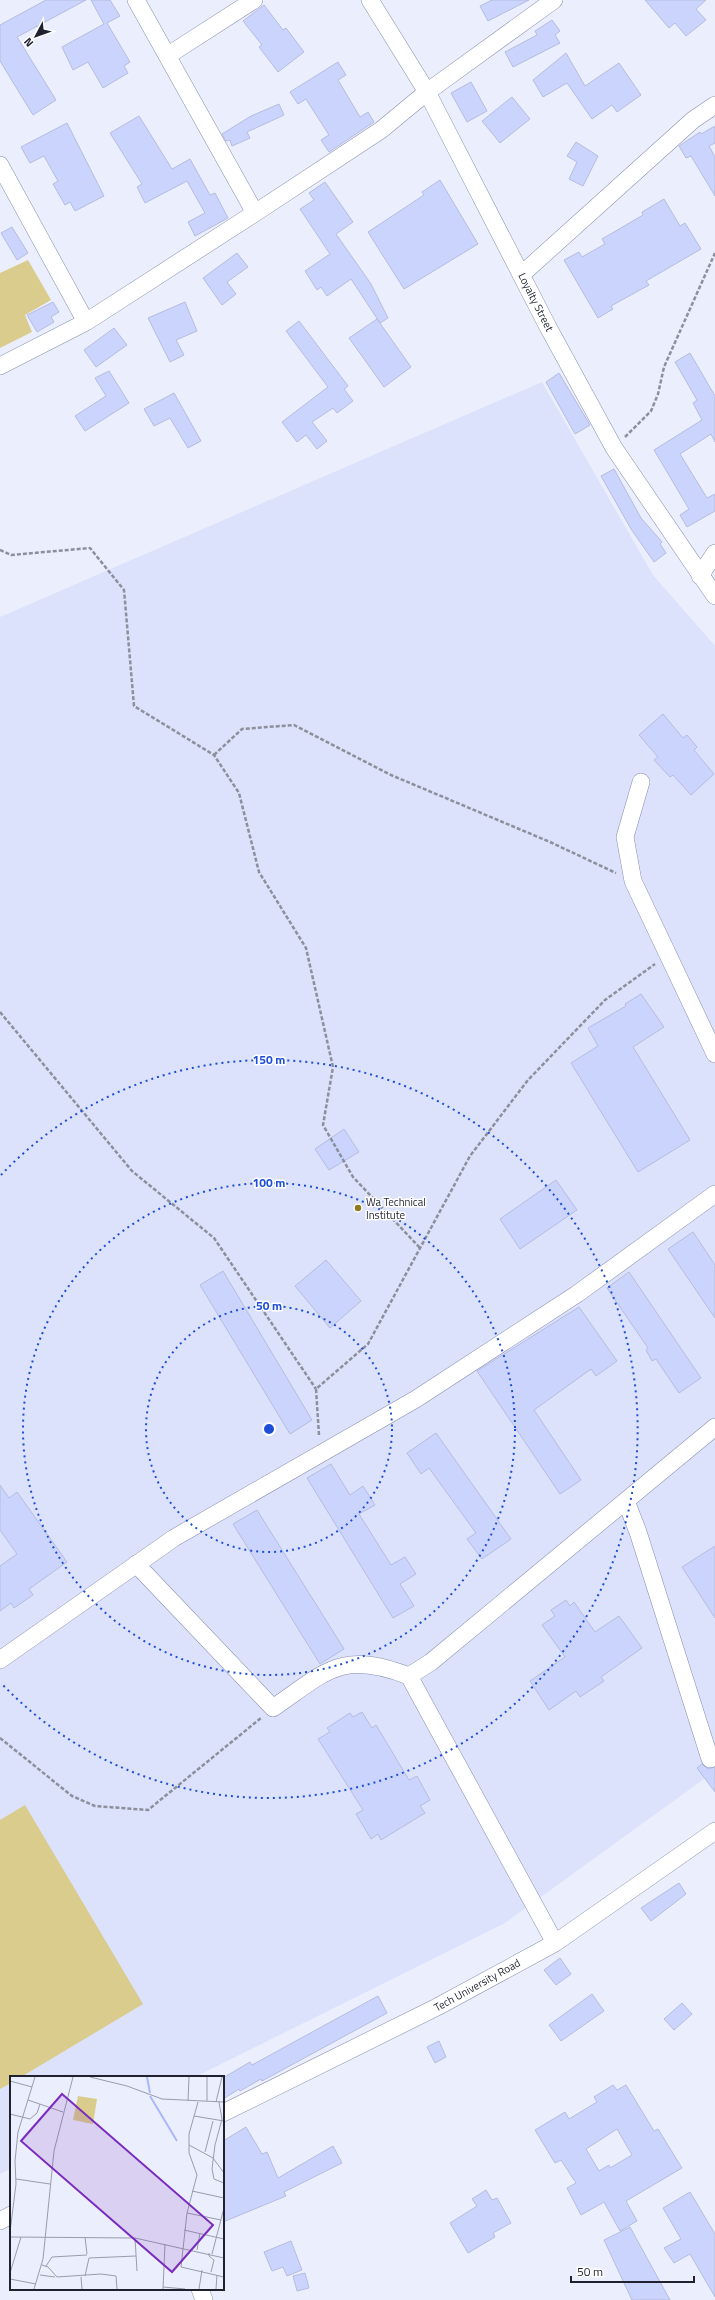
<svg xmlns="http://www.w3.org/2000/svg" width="715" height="2300" font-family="'Titillium Web',sans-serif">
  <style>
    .built { fill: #dce2fb }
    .green { fill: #dacc8d }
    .building { fill: #cbd4fd; stroke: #b5bcde; fill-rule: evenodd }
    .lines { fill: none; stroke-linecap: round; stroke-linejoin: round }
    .minor-casing { stroke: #878ead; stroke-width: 18 }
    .path { stroke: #8c8f9c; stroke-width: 2.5; stroke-dasharray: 4 2; stroke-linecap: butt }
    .minor { stroke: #fff; stroke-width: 17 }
    .ring { fill: none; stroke: #1d4ed8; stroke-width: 2; stroke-dasharray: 2 4 }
    .poi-dot { fill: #8d7b20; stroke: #fff; stroke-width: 1.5 }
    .labels { text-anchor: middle; stroke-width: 3; stroke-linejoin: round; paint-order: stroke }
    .street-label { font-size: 11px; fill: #1f222e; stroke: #fff }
    .poi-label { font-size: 11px; fill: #1f222e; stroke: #fff; text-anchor: start }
    .inset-river { fill: none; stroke: #aab7fa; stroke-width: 2 }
    .inset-road { fill: none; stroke: #999caa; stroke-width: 1 }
    .view { fill: #7b2cbf; fill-opacity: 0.15; stroke: #7b2cbf; stroke-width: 2 }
    .inset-edge { fill: none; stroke: #1f222e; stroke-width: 2 }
    .centre { fill: #1d4ed8; stroke: #fff; stroke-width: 2 }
    .ring-label { font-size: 12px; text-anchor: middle; font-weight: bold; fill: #1d4ed8; stroke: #fff; stroke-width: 3; stroke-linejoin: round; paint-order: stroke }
  </style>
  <rect width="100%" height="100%" fill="#ebeefc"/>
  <!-- built -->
  <path class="built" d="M542 382 653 575 715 646V1771L505 1923 195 2077H11V2168L0 2174V617Z"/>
  <!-- green -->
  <path class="green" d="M28 260 51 300 25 315 32 332 0 348V273Z
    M25 1805 143 2004 21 2077H11V2083L0 2089V1820Z"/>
  <!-- building -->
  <path class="building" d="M46 0H86L17 37 56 100 33 115 0 61V25Z
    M91 0H110L120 16 107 23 130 62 124 66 128 73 103 88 88 62 73 70 62 47 104 24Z
    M492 0H529L488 21 480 6Z
    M645 0H706L696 9 706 20 686 36 675 23 669 28Z
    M264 5 283 30 286 28 304 52 278 72 259 47 262 45 243 21Z
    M552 20 560 31 555 35 560 43 513 67 505 52 537 35 535 31Z
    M566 53 585 86 619 63 641 95 617 112 612 105 592 119 567 83 543 97 533 80Z
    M338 62 346 75 338 80 360 117 368 112 374 122 329 152 321 140 329 135 306 99 298 104 290 92Z
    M471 82 487 111 467 122 451 93Z
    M512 97 530 119 500 143 482 121Z
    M279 104 284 115 247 132 250 138 232 146 230 140 226 141 222 134 251 116Z
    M139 116 172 169 190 159 210 195 215 193 228 218 195 236 188 222 205 213 187 181 145 203 137 187 142 184 110 133Z
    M67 123 104 196 75 211 70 202 65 205 53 184 58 181 44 156 30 163 21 147Z
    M715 126V143L709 146 715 157V196L691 156 686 158 679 146 700 132 701 134Z
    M576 142 598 156 583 186 569 179 577 162 567 156Z
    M440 180 478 244 404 289 368 232 424 195 422 192Z
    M325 182 353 222 336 234 371 284 388 318 380 323 351 279 327 296 321 287 317 290 305 271 330 254 300 209 314 200 309 193Z
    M664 199 680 226 685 223 701 249 646 281 649 285 611 306 613 309 598 318 564 260 579 252 582 257 605 244 602 239 643 215 642 212Z
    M12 227 28 253 17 260 1 233Z
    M237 253 248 267 227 282 236 294 222 305 203 278Z
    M53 302 59 312 51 317 54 322 37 332 27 315Z
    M185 302 197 331 176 340 184 355 170 362 148 318Z
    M377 319 411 367 384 387 349 338Z
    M299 321 348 386 344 389 353 401 337 413 333 408 312 422 327 441 317 449 306 435 297 442 282 422 328 387 286 331Z
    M114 328 127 345 96 367 84 350Z
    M690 353 715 396V442L711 434 680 454 707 498 715 494V511L687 527 680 515 689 509 654 450 702 420 693 403 697 400 675 362Z
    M109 371 129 403 85 431 75 416 106 396 95 378Z
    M559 373 590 425 575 434 546 382Z
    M174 393 201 441 188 448 170 418 154 426 144 409Z
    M614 469 641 518 662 542 660 544 666 553 654 562 631 529 601 476Z
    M663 714 683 738 687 735 697 747 694 750 714 774 691 795 673 775 670 777 654 760 658 757 639 735Z
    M641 994 664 1027 633 1047 690 1140 638 1172 571 1063 598 1046 588 1028 626 1006 625 1004Z
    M344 1129 359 1152 329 1170 315 1149Z
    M556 1180 577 1210 520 1249 500 1219Z
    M693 1232 715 1265V1318L668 1249Z
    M326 1260 361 1301 330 1328 295 1286Z
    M223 1271 312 1420 290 1434 200 1285Z
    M629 1272 701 1378 679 1393 656 1359 652 1361 646 1350 648 1348 607 1288Z
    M579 1307 617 1361 596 1376 591 1369 534 1410 581 1480 560 1494 477 1371Z
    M436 1433 511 1539 482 1559 467 1539 476 1533 429 1468 421 1474 407 1453Z
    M331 1464 350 1495 363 1486 375 1505 359 1514 391 1565 405 1557 416 1574 400 1584 414 1606 393 1618 307 1478Z
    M0 1485 9 1498 17 1492 67 1562 29 1589 33 1595 14 1608 11 1603 0 1611V1566L17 1554 0 1530Z
    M257 1510 344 1649 320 1664 233 1524Z
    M715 1546V1618L682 1567Z
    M566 1600 570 1606 574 1602 595 1632 619 1616 642 1648 601 1677 604 1681 580 1697 576 1691 549 1710 530 1681 565 1657 542 1625 555 1616 551 1610Z
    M362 1712 372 1728 376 1725 409 1780 417 1776 430 1800 420 1806 425 1813 381 1840 378 1834 371 1839 356 1814 363 1810 318 1739 330 1732 327 1728 350 1713 353 1717Z
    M702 1764 708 1769 715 1767V1792L697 1768Z
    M679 1883 686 1894 651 1921 641 1908Z
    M560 1958 571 1974 556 1985 544 1970Z
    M592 1994 604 2011 561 2041 549 2025Z
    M378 1996 387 2013 262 2081 261 2079 240 2091 239 2089 223 2099V2078L250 2062 252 2065Z
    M682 2003 692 2014 674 2030 664 2019Z
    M439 2041 446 2057 435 2063 427 2047Z
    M613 2085 617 2090 626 2085 654 2131 658 2129 682 2168 626 2201 637 2221 620 2231 604 2202 581 2215 567 2188 576 2183 561 2160 555 2163 535 2130 565 2112 569 2119 597 2102 594 2097ZM617 2129 632 2155 610 2168 609 2165 599 2171 586 2149Z
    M246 2127 262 2154 267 2152 278 2178 333 2146 342 2163 284 2192 286 2196 223 2222V2141Z
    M486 2190 492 2200 497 2198 511 2223 493 2233 495 2237 468 2253 450 2223 477 2206 472 2199Z
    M690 2192 715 2234V2297L690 2254 674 2263 664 2248 681 2239 663 2208Z
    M630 2227 670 2300H632L604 2240Z
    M291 2241 302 2270 287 2276 283 2267 272 2271 264 2252Z
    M305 2273 309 2288 297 2291 293 2276Z"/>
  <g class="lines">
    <defs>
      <path id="minor" d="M136 0 255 213
        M370 0 427 92 548 327 614 448 715 596
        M167 56 254 0
        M0 165 86 322
        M521 275 693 120 715 105
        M0 366 86 322 255 213 381 130 427 92 554 0
        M700 576 715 553
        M641 782 625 837 633 881 715 1054
        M626 1501 638 1532 710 1759
        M136 1564 273 1708C327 1671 341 1650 409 1676L555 1943
        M0 1660 174 1538 416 1399 577 1294 715 1194
        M409 1676 431 1662 715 1427
        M223 2113 437 2007 555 1943 715 1831
        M0 2221 11 2215
        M200 2289 204 2300"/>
    </defs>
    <!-- minor casing -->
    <use href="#minor" class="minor-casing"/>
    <!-- path -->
    <path class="path" d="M625 437 651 411 658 394 664 367 715 253
      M0 550 11 555 90 548 124 590 134 706 214 755 239 793 259 872 306 948 333 1067 323 1125 353 1177 421 1249
      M214 755 242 729 294 725 391 775 550 842 616 873
      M0 1012 132 1171 214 1238 316 1389
      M319 1435 316 1389 368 1344 470 1156 528 1080 605 1000 655 964
      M0 1738 72 1796 95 1806 148 1810 261 1718"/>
    <!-- minor -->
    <use href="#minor" class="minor"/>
  </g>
  <!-- distance rings -->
  <g class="ring">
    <circle cx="269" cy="1429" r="123"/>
    <circle cx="269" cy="1429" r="246"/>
    <path d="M1 1175A369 369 0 1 1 1 1683"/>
  </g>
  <!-- markers -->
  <circle class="poi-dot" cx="358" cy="1208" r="4"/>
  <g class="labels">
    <!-- street labels -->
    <g class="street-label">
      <text transform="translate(536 302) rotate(63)" y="4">Loyalty Street</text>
      <text transform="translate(477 1985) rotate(-29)" y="4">Tech University Road</text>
    </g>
    <!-- poi labels -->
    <g class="poi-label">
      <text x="366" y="1206">Wa Technical<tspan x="366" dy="13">Institute</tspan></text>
    </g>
  </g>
  <!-- overview -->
  <g transform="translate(10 2076)">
    <rect width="214" height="214" fill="#ebeefc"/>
    <path d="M68 20 87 23 83 48 63 44Z" fill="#dacc8d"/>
    <path class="inset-river" d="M137 1 140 17M140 20 167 65"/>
    <path class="inset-road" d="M80 1 117 10 152 23 214 26M197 1V25M0 5 22 11M18 24 53 36M178 25 179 1M188 26 179 58V77L187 99 177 137 171 191 214 201M206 26 212 1M209 26 212 43 205 69 202 93 204 103 214 107M0 38 20 43 27 37 30 28M184 40 214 45M179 69 203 82 214 97M195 76 203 45M6 103 40 108M182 115 214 122M177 137 211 144M174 154 214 163M0 156 6 108 5 85 8 56 25 1M0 161 125 162 214 182M75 161 77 178M125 162 127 195M187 174 190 157M199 177V180L204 184 201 196M202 178 214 132M79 182 126 180M32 189 38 191 47 201 91 198 106 200 107 213M36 190 42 181 77 179M0 197 11 161M30 199 45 201M75 200 79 182M71 201 72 213M0 203 26 208M153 211 175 213M24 213 33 183 44 75 63 1M153 213 155 168M189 213 192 194M206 213 207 199"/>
    <path class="view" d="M52 18 203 149 162 196 11 65Z"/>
    <rect width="214" height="214" class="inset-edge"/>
  </g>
  <circle cx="269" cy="1429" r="6" class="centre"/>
  <g class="ring-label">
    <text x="269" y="1064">150 m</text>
    <text x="269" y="1187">100 m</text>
    <text x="269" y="1310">50 m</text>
  </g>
  <!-- north arrow -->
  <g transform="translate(36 36) rotate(229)" stroke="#ffffff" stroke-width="3" paint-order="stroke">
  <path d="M0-3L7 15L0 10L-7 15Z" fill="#1f222e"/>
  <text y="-6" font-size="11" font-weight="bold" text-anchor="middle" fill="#1f222e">N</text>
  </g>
  <!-- scale -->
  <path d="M571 2276v6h123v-6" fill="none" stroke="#1f222e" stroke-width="2"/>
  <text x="577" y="2276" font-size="12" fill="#1f222e" stroke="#ffffff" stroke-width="3" paint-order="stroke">50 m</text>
</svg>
